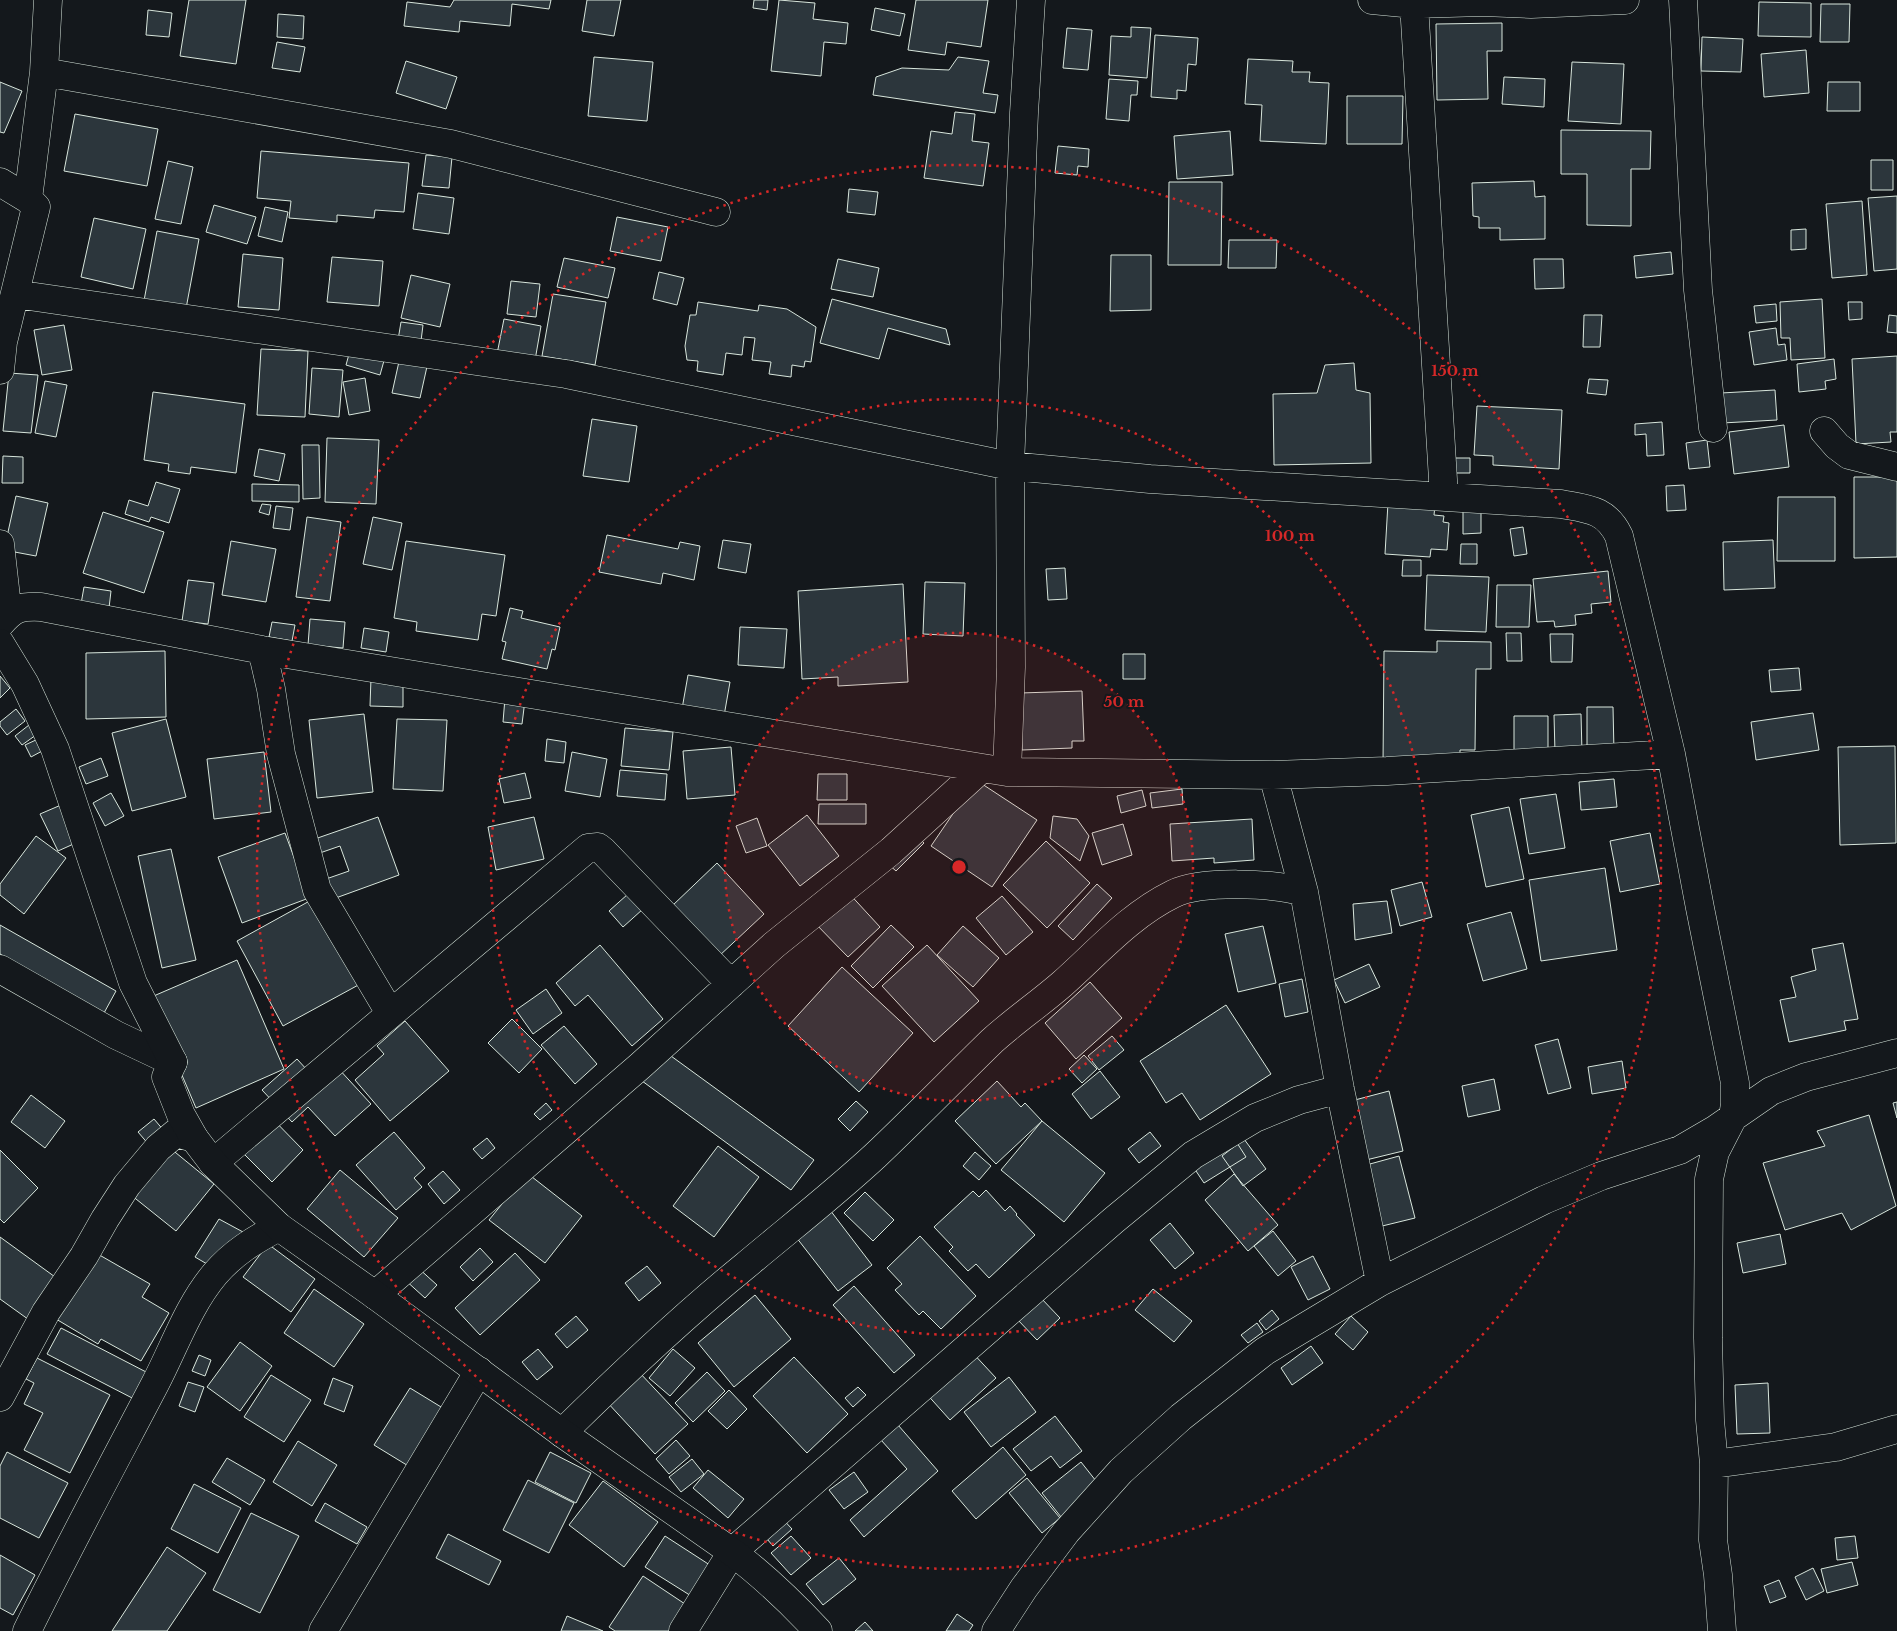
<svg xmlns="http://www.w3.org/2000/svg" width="1897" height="1631" font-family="'Libre Baskerville',serif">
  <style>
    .building { fill: #2c363c; stroke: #d8e6dc }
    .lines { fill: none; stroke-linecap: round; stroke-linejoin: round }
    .minor-casing { stroke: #d8e6dc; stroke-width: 29 }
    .tertiary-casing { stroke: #d8e6dc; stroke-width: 29 }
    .minor { stroke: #14181c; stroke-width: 28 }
    .tertiary { stroke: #14181c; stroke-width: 28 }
    .ring { fill: none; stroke: #d62828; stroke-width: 2.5; stroke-dasharray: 2.5 5 }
    .centre { fill: #d62828; stroke: #14181c; stroke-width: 2.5 }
    .ring-label { font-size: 15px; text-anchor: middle; font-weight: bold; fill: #d62828; stroke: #14181c; stroke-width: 4; stroke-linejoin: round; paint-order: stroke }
  </style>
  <rect width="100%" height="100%" fill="#14181c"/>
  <!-- building -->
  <path class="building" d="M189 0H246L236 64 180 56Z
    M454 0H551L549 9 512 4 510 26 460 21 459 32 404 26 407 2 450 7Z
    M587 0H621L614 36 582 31Z
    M754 0H768L767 10 753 8Z
    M779 0 815 3 813 19 848 23 846 44 824 42 821 76 771 71Z
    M916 0H988L981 47 947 42 945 55 908 50Z
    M1759 2 1811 3V37L1758 36Z
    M1821 4H1850L1849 42H1820Z
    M875 8 905 14 900 36 871 30Z
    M148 10 172 13 169 37 146 35Z
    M278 14 304 16 303 39 277 37Z
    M1502 23V51H1487L1488 99 1437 100 1436 24Z
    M1131 27 1151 28 1147 78 1109 75 1111 36 1131 37Z
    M1067 28 1092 30 1088 70 1063 68Z
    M1155 35 1198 38 1196 65 1188 64 1186 91 1177 90V99L1151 97Z
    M1702 37 1743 39 1741 72 1701 71Z
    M277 42 305 47 300 72 272 68Z
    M1806 50 1809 93 1764 97 1761 54Z
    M594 57 653 62 647 121 588 116Z
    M958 57 989 61 983 93 998 95 995 113 873 95 876 77 902 68 949 70Z
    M1248 59 1293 61 1292 72H1310L1309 82 1329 83 1326 144 1260 141 1262 105 1245 104Z
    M406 61 457 77 446 109 396 93Z
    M1572 62 1624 64 1621 124 1568 121Z
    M1504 77 1545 79 1544 107 1502 104Z
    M1109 79 1138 81 1137 95H1131L1129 121 1106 119Z
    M0 82 22 91 4 133 0 132Z
    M1828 82H1860V111H1827Z
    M1347 96H1403L1402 144H1347Z
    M955 112 975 114 972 141 989 143 983 186 924 178 931 131 952 134Z
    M75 114 158 129 147 186 64 171Z
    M1561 130 1651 131 1650 169H1631V226L1587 225V174H1561Z
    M1230 131 1233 175 1177 179 1174 136Z
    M1058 146 1089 149 1088 167 1078 166 1077 175 1055 173Z
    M261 151 409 163 404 212 375 210 374 218 337 215V222L289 218 291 201 257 198Z
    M426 155 452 157 449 188 422 186Z
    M1871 160H1893V190H1871Z
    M168 161 193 167 181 224 155 219Z
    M1534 181 1535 197 1545 196V239L1500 240V228H1479V217L1473 216 1472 183Z
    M1169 182H1222L1221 265H1168Z
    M849 189 878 192 875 215 847 212Z
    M418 193 454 198 449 234 413 229Z
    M1897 196V269L1874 271 1868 198Z
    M1862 201 1867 275 1832 278 1826 204Z
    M214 205 256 217 247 244 206 232Z
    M265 207 288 212 282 242 258 236Z
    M617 217 668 227 661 261 610 251Z
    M94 218 146 229 133 289 81 277Z
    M1806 229V249L1791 250V230Z
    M157 231 199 239 185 314 143 306Z
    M1229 240H1277L1276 268H1228Z
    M1671 252 1673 274 1636 278 1634 256Z
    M243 254 283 258 279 310 238 307Z
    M1111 255H1151V310L1110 311Z
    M332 257 383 261 379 306 327 302Z
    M564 258 615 268 608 298 557 287Z
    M838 259 879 268 873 297 831 289Z
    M1534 259H1563L1564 288 1535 289Z
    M659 272 684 278 677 305 653 299Z
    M411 275 450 284 440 327 401 318Z
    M511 281 540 284 536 317 507 314Z
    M553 294 606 302 595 365 542 356Z
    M832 299 946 329 950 345 888 328 879 359 820 343Z
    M1822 299 1825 358 1791 360 1790 338H1781L1780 302Z
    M698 302 758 311 759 305 787 309 816 327 811 362 805 361 804 367 792 365 791 377 769 374 771 362 752 360 755 338 744 337 742 355 726 353 723 375 697 371 698 361 687 360 685 346 690 315H696Z
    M1848 302H1862V319L1849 320Z
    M1776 304 1777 321 1756 323 1754 306Z
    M1584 315H1602L1600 347H1583Z
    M1889 315 1897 316V333L1887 332Z
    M504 319 541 326 534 366 496 359Z
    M401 322 423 325 420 349 397 346Z
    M64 325 72 370 42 375 34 330Z
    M1776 328 1778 345 1785 344 1787 360 1754 365 1749 332Z
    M351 347 385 357 380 375 346 365Z
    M261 349 308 351 305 417 257 415Z
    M1897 356V432H1890L1891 442 1856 444 1852 359Z
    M400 357 428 362 420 398 392 393Z
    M1834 359 1836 379 1825 381 1826 389 1799 392 1797 364Z
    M1354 363 1356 390 1370 393 1371 463 1274 465 1273 394 1317 393 1325 365Z
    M312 368 343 370 339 417 309 414Z
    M9 373 38 375 31 433 3 431Z
    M365 378 370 411 349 415 343 382Z
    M1589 379 1608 380 1606 395 1587 393Z
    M45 381 67 385 56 437 35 433Z
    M1775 390 1777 420 1722 423 1721 393Z
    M153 392 245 404 236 473 191 467 190 474 168 471 169 464 144 460Z
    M1477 406 1562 410 1559 469 1493 465V456L1474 455Z
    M592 419 637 426 629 482 583 476Z
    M1662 422 1664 455 1647 456 1646 434 1635 435V424Z
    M1784 425 1789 467 1734 474 1729 432Z
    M327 438 379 440 376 504 325 502Z
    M1707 440 1710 467 1689 469 1686 443Z
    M302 445H319L320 498 303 499Z
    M259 449 285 454 279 481 254 476Z
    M3 456 23 457V483H2Z
    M1453 458H1470V473H1452Z
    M1854 477H1897V557L1854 558Z
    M156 482 180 489 169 523 151 517 149 522 125 514 129 500 148 506Z
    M252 484 299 485V502L252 501Z
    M1684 485 1686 510 1667 511 1666 486Z
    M16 496 48 503 36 556 4 550Z
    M1778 497H1835V561H1777Z
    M1388 503 1435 506 1434 515 1444 516 1443 522 1449 523 1447 550 1431 549 1430 557 1385 554Z
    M262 504 271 505 269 515 259 512Z
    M276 506 293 508 290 530 273 528Z
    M1463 506H1481V533L1463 534Z
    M103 512 164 532 144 593 83 573Z
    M307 517 341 522 330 601 296 597Z
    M373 517 402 523 392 570 363 564Z
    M1523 527 1527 554 1514 556 1510 529Z
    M607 535 678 549 680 542 700 546 694 580 663 573 661 584 599 572Z
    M723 540 751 544 746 573 718 568Z
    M1773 540 1775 588 1724 590 1723 542Z
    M231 541 276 549 266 602 222 595Z
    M406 541 505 555 496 616 482 614 478 640 416 631 417 622 394 618Z
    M1461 544H1477V564H1460Z
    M1403 560H1421V576H1402Z
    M1065 568 1067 599 1048 600 1046 569Z
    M1608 571 1611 602 1591 604 1592 613 1575 615 1576 625 1555 627 1554 621 1537 622 1533 579Z
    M1427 575 1489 577 1486 632 1425 630Z
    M188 580 214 583 208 624 182 621Z
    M925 582 965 583 963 636 923 634Z
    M903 584 908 682 838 686V677L802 679 798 591Z
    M1497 585H1531L1529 627H1496Z
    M84 587 111 591 109 608 81 604Z
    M510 608 523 611 521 618 560 627 555 650 552 649 547 669 502 659 506 642 502 641Z
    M310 619 345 622 343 648 308 645Z
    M272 622 295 625 292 641 269 637Z
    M740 627 787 629 784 668 738 665Z
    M364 628 389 632 386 652 361 648Z
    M1506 633H1521L1522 661H1507Z
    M1550 634H1573L1572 662H1551Z
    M1437 641 1491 642V669H1476L1475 750H1460V764H1383L1384 651 1437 652Z
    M165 651 166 717 86 719V653Z
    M1123 654H1145V679H1123Z
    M1799 668 1801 690 1771 692 1769 670Z
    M688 675 730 682 724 716 682 709Z
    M0 676 10 688 0 698Z
    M371 678 403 679V707L370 706Z
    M1082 691 1084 741H1072V748L1022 750 1020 693Z
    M505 698 525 700 522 724 503 722Z
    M1587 707H1613L1614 752 1587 753Z
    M16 709 25 721 7 735 0 726V722Z
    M1813 713 1819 750 1756 760 1751 722Z
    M364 714 373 792 317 798 309 720Z
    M1581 714 1582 753H1555L1554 715Z
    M1514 716H1548V759H1514Z
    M166 719 186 797 132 811 112 733Z
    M397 719 447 720 443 791 393 789Z
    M29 725 36 735 22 745 15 736Z
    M625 728 673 732 669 770 621 766Z
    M38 739 44 750 31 757 25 745Z
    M547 739 566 742 564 763 545 761Z
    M1895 746 1896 843 1840 845 1838 747Z
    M731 747 735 795 687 799 683 751Z
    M264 752 271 812 214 819 207 759Z
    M572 752 607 759 600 797 565 791Z
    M101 758 108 776 86 784 79 767Z
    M620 770 667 774 665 800 617 796Z
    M525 773 531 798 504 803 499 779Z
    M818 774H847V800H817Z
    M1614 779 1617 807 1581 810 1579 782Z
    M976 780 1037 820 992 887 931 846Z
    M1182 789 1183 804 1152 808 1150 793Z
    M1142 790 1146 806 1121 813 1117 796Z
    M111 793 124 816 105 826 93 803Z
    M1556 794 1565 848 1529 854 1520 799Z
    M819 804H866V824H818Z
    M61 805 78 842 58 851 40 814Z
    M1509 807 1524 879 1486 887 1471 815Z
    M807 815 839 856 800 886 768 845Z
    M1053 816 1077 819 1089 836 1080 861 1050 838Z
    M378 817 399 875 333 899 326 879 349 871 340 846 314 855 309 841Z
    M534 817 544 859 496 870 488 827Z
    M757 818 767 846 746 853 736 826Z
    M1252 819 1254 860 1214 863V858L1172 861 1170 824Z
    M1123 824 1132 855 1102 865 1092 833Z
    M285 833 309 898 242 923 218 857Z
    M1650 833 1660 884 1620 892 1610 841Z
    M916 835 924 843 896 871 887 863Z
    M36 836 66 858 24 914 0 895V884Z
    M1046 841 1090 883 1047 928 1003 885Z
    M171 849 196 960 162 968 138 856Z
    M717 863 764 914 718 957 672 906Z
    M1605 868 1617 950 1541 961 1529 880Z
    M1422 882 1432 917 1400 926 1391 890Z
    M1097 884 1112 898 1073 940 1058 926Z
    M845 889 880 927 848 957 812 920Z
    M628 894 643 909 623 927 609 911Z
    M1002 896 1033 932 1006 955 976 918Z
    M315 898 362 983 283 1026 237 941Z
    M1387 901 1392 933 1355 940 1353 904Z
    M1511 912 1527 969 1483 981 1467 924Z
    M0 925 116 991 104 1013 0 954Z
    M891 925 914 947 873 988 851 966Z
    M963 926 999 958 973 987 937 955Z
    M1263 926 1276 983 1238 992 1225 934Z
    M1843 943 1858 1019 1844 1021 1846 1030 1789 1042 1780 1000 1796 997 1791 977 1816 970 1812 949Z
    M600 945 663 1019 632 1046 588 995 575 1006 556 983Z
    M927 945 979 1001 934 1042 882 986Z
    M237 960 284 1069 196 1108 149 998Z
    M1369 964 1380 987 1345 1003 1334 980Z
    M842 967 913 1033 859 1092 788 1026Z
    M1302 979 1308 1012 1285 1017 1279 984Z
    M1090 982 1122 1018 1076 1059 1045 1023Z
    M546 989 562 1013 533 1034 516 1010Z
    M1226 1005 1271 1074 1200 1120 1182 1093 1166 1103 1140 1061Z
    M512 1019 542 1049 519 1073 488 1043Z
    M405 1021 449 1071 390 1121 355 1080 384 1054 377 1046Z
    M564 1026 597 1064 575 1084 541 1045Z
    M1112 1036 1124 1050 1099 1070 1088 1056Z
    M1558 1039 1571 1088 1548 1094 1535 1045Z
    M660 1048 814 1160 791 1190 638 1078Z
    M326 1055 371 1104 335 1136 308 1107 292 1122 262 1090 297 1059 308 1071Z
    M1084 1055 1097 1069 1082 1083 1069 1069Z
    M1622 1061 1626 1088 1592 1094 1588 1067Z
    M1100 1071 1120 1097 1091 1119 1072 1094Z
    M1494 1079 1500 1110 1468 1117 1462 1086Z
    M997 1081 1021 1107 1025 1103 1042 1121 996 1164 955 1121Z
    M1389 1091 1403 1151 1366 1160 1351 1101Z
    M31 1095 65 1121 45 1148 11 1122Z
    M856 1101 868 1112 850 1131 838 1119Z
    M1897 1102V1118L1893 1103Z
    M546 1103 552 1110 540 1120 534 1114Z
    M265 1111 303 1150 272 1182 233 1143Z
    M1869 1115 1896 1206 1851 1230 1842 1213 1785 1230 1763 1163 1825 1146 1817 1131Z
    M154 1119 165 1132 150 1146 138 1132Z
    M1042 1121 1105 1173 1064 1222 1001 1170Z
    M394 1132 425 1168 414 1178 422 1187 396 1210 356 1165Z
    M1150 1132 1161 1146 1139 1163 1128 1149Z
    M1232 1135 1246 1157 1204 1183 1190 1162Z
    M487 1138 495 1148 482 1159 473 1149Z
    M1244 1139 1266 1169 1243 1186 1222 1156Z
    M718 1146 759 1177 714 1237 673 1206Z
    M170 1148 214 1184 176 1231 131 1195Z
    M0 1150 38 1188 4 1223 0 1219Z
    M975 1152 991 1166 979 1180 963 1166Z
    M1399 1156 1415 1218 1374 1228 1359 1167Z
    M340 1170 398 1218 364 1257 307 1209Z
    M443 1171 460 1190 444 1204 428 1184Z
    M527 1173 582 1216 545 1263 489 1220Z
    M1234 1174 1278 1225 1248 1251 1205 1200Z
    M986 1190 1005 1211 1010 1206 1017 1214 1016 1215 1035 1235 989 1278 976 1264 968 1271 949 1251 953 1247 934 1227 973 1191 979 1197Z
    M865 1192 894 1220 873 1241 844 1213Z
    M830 1210 872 1265 838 1291 796 1237Z
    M219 1219 243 1232 219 1271 195 1257Z
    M1170 1223 1194 1253 1175 1269 1150 1240Z
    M1273 1231 1296 1261 1278 1276 1254 1246Z
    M1780 1234 1786 1264 1743 1273 1737 1243Z
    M920 1236 976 1296 941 1329 923 1311 919 1315 895 1290 902 1284 887 1268Z
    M0 1237 62 1282 32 1322 0 1299Z
    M268 1244 315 1279 291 1312 243 1277Z
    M480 1248 493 1262 473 1281 460 1267Z
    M96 1253 150 1284 142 1297 169 1313 141 1361 101 1339 98 1344 56 1319Z
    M515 1253 540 1280 480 1335 455 1308Z
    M1313 1256 1330 1289 1308 1300 1291 1267Z
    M416 1266 437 1285 425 1298 404 1279Z
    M647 1266 661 1283 639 1301 625 1283Z
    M854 1286 915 1355 894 1373 833 1305Z
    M314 1289 364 1324 334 1367 284 1333Z
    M1153 1289 1192 1321 1174 1342 1135 1310Z
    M755 1295 791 1339 734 1387 698 1343Z
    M1040 1297 1060 1318 1037 1340 1017 1319Z
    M1272 1310 1279 1319 1266 1330 1259 1321Z
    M576 1316 588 1330 567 1348 555 1334Z
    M1351 1316 1368 1332 1353 1350 1335 1334Z
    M1257 1323 1263 1332 1248 1343 1241 1335Z
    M61 1328 150 1374 136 1400 47 1354Z
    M240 1342 272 1366 240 1411 207 1387Z
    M1311 1346 1323 1363 1292 1385 1281 1368Z
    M538 1349 553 1367 537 1380 522 1362Z
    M673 1349 695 1368 670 1396 649 1378Z
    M970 1350 996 1378 950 1420 924 1391Z
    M199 1355 211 1360 205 1376 192 1371Z
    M794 1357 848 1414 807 1453 753 1396Z
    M37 1358 110 1395 70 1473 24 1450 43 1413 24 1404 34 1383 26 1379Z
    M638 1371 688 1424 655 1454 606 1401Z
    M707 1372 725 1391 693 1422 675 1403Z
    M271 1375 311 1400 284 1442 244 1417Z
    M1009 1377 1036 1412 991 1447 964 1412Z
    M333 1378 353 1386 344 1412 324 1404Z
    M188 1382 204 1387 195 1412 179 1406Z
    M1768 1383 1770 1433 1737 1434 1735 1385Z
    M858 1387 866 1395 853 1407 845 1398Z
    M410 1388 446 1410 410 1467 374 1445Z
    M729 1390 747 1409 727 1429 708 1411Z
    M1055 1416 1082 1451 1060 1468 1051 1456 1031 1471 1013 1449Z
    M898 1425 938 1471 864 1537 850 1520 907 1469 881 1440Z
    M676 1440 690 1456 669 1474 656 1459Z
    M298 1441 337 1465 312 1506 273 1482Z
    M1003 1447 1026 1475 976 1519 952 1491Z
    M7 1452 68 1483 39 1538 0 1518V1466Z
    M550 1452 591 1473 576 1503 535 1482Z
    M227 1458 265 1480 250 1505 212 1482Z
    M692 1459 704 1474 681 1492 669 1477Z
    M1081 1462 1100 1486 1061 1517 1042 1493Z
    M708 1470 744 1499 728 1518 693 1488Z
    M854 1472 868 1492 844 1509 829 1490Z
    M1027 1478 1060 1518 1042 1533 1009 1493Z
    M528 1480 574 1503 549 1553 503 1530Z
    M603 1481 658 1522 624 1567 569 1525Z
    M194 1484 241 1508 218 1553 171 1529Z
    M325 1503 367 1527 357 1544 315 1521Z
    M251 1513 299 1536 260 1613 213 1590Z
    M779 1515 792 1529 773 1546 761 1532Z
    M448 1534 501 1561 489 1585 436 1558Z
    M665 1536 716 1569 696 1599 645 1567Z
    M791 1536 811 1558 791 1575 771 1553Z
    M1855 1536 1858 1558 1837 1560 1835 1538Z
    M167 1547 206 1573 167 1631H112Z
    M0 1555 35 1575 13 1615 0 1608Z
    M839 1558 856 1579 823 1605 806 1584Z
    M1852 1562 1858 1585 1827 1593 1821 1569Z
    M1813 1568 1824 1591 1806 1600 1795 1577Z
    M643 1576 691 1608 676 1631H615L609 1627Z
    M1779 1580 1786 1597 1770 1603 1764 1586Z
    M957 1614 973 1625 969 1631H946Z
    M567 1616 603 1631H561Z
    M865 1622 873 1631H855Z"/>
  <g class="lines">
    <defs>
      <path id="minor" d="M1372 0 1414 4 1483 2 1531 4 1625 0
        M1683 0 1698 290 1713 428
        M1414 4 1444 496
        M44 72 451 144 716 212
        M0 182 28 199
        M15 294 566 374 1010 466 1150 479 1561 504C1588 509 1606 509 1619 536L1671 754 1700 908 1735 1083V1104L1733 1117 1715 1152 1709 1179 1708 1338 1710 1420 1714 1464 1713 1540 1718 1575 1722 1631
        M0 370 3 342 36 207 28 199 44 72 48 0
        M1824 431 1837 446 1849 455 1897 467
        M0 544 8 615
        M0 624C14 608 20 606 41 607L262 650 1007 772 1273 775 1387 771 1671 754
        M262 650 271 689 281 754 317 890 390 1013
        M1007 772 1011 667 1010 466 1024 113 1031 0
        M1273 775 1304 892 1340 1089 1380 1282
        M0 969 116 1035 173 1062
        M213 1163 588 848 598 847 603 851 731 984
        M375 1295 640 1066 774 945 891 851 981 769
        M0 1397 46 1312 84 1256 105 1219 127 1185 158 1148 176 1133 194 1138
        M562 1433C621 1375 681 1318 745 1266 789 1229 834 1194 876 1155 915 1118 953 1079 992 1041 1014 1021 1039 1004 1062 984 1097 953 1130 915 1173 894 1202 880 1273 883 1304 892
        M1714 1464 1836 1447 1897 1429
        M27 1631C68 1548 112 1466 155 1384 174 1348 188 1306 215 1274 233 1253 254 1240 279 1227
        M323 1631 479 1371
        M683 1631 732 1552 1114 1220 1193 1155 1255 1118 1299 1100 1340 1089
        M996 1631 1024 1588 1066 1532 1121 1471 1181 1417 1265 1351 1380 1282 1544 1200 1601 1176 1680 1150 1716 1129 1771 1091 1806 1077 1897 1053"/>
      <path id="tertiary" d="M0 643 25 684 55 749 133 983 173 1062 166 1077 181 1115 194 1138 213 1163 279 1227 375 1295 562 1433 732 1552C764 1576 791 1602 818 1631"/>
    </defs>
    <!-- minor casing -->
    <use href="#minor" class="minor-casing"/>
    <!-- tertiary casing -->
    <use href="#tertiary" class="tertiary-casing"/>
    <!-- minor -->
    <use href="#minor" class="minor"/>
    <!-- tertiary -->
    <use href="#tertiary" class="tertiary"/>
  </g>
  <!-- distance rings -->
  <circle cx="959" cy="867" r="234" fill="#d62828" fill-opacity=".12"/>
  <g class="ring">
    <circle cx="959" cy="867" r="234"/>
    <circle cx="959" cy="867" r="468"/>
    <circle cx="959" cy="867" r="702"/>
  </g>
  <circle cx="959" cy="867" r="8" class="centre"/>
  <g class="ring-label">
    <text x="1455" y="376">150 m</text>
    <text x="1290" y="541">100 m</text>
    <text x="1124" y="707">50 m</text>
  </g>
</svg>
